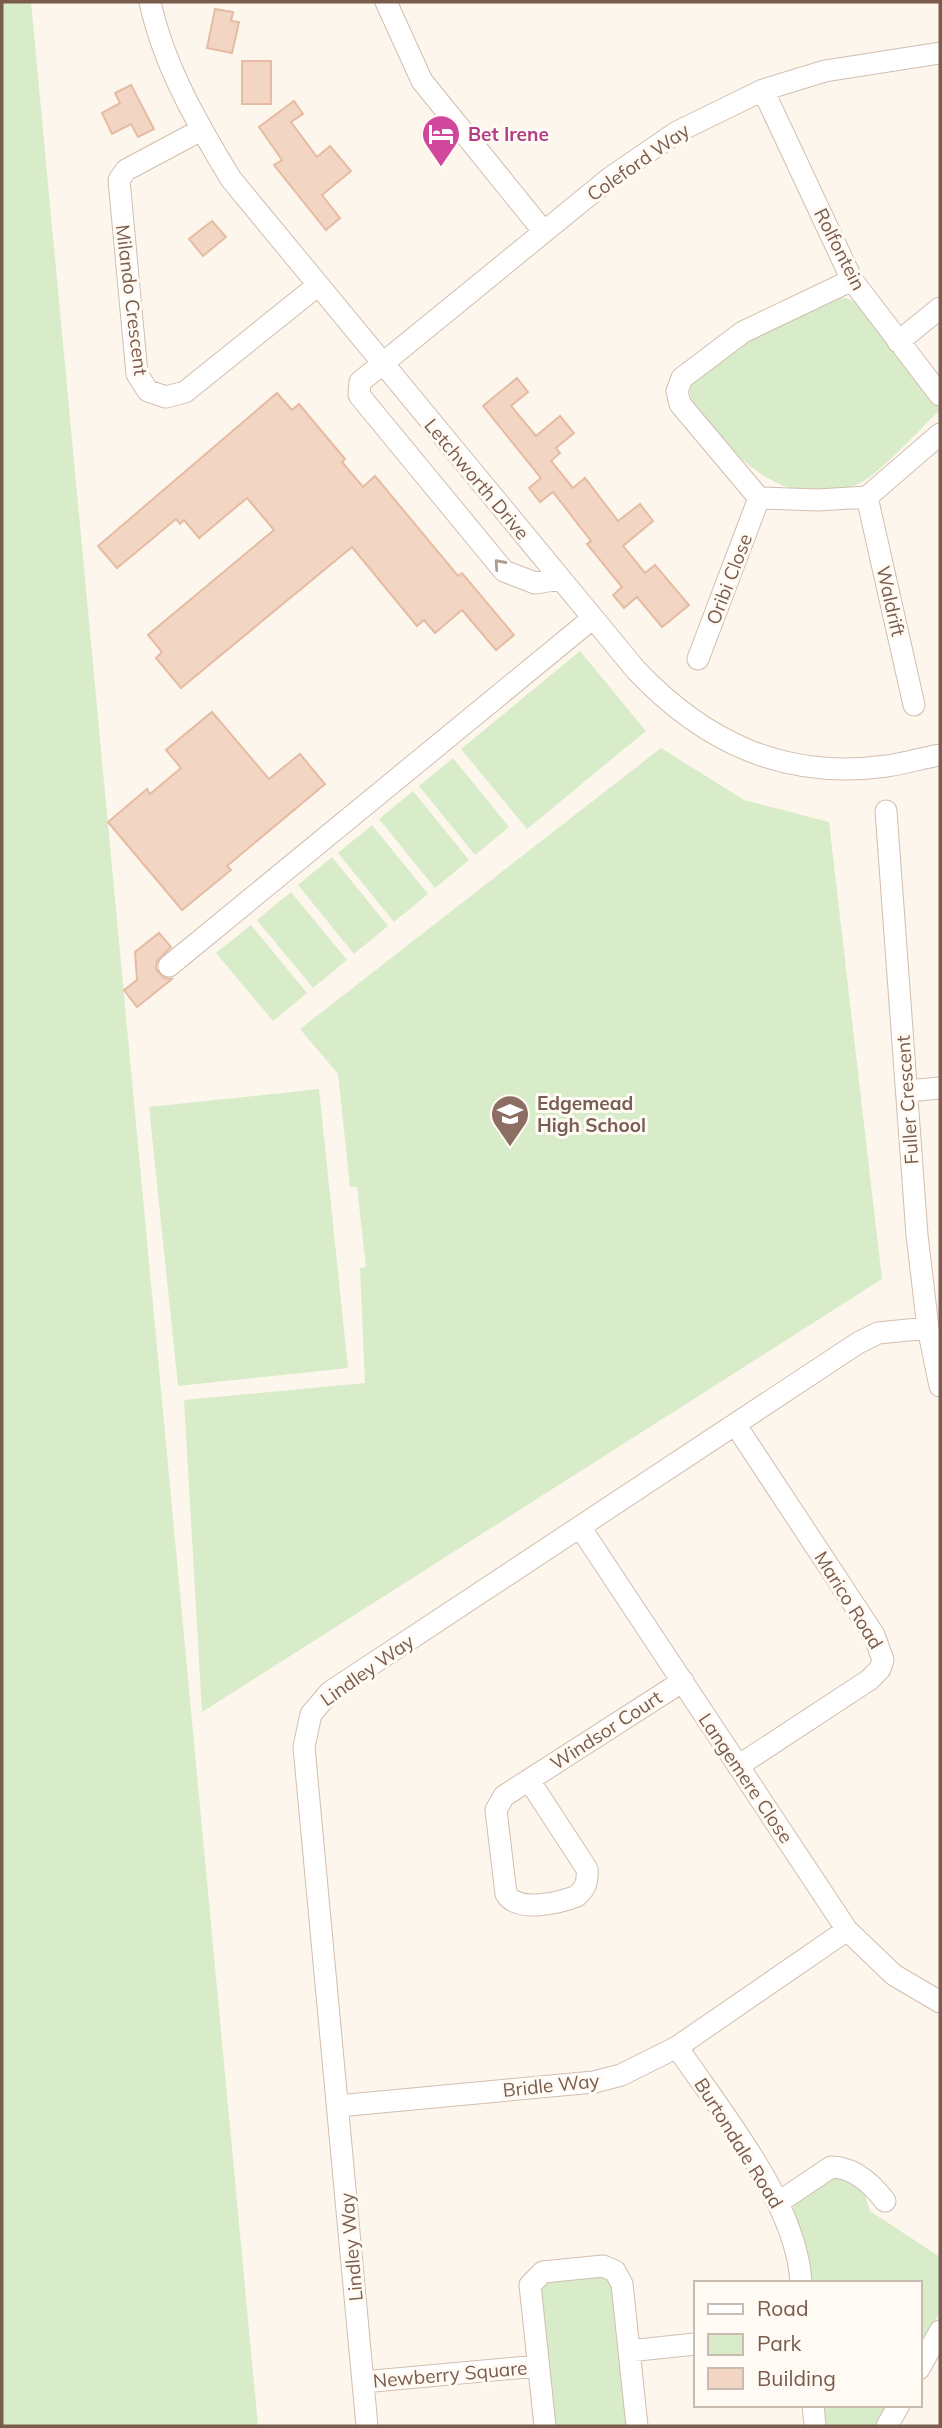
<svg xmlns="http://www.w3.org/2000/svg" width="942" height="2428" font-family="Mulish,sans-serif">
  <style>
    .green { fill: #d8ecc9 }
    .building { fill: #f3d5c3; stroke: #e6bba3; stroke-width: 2 }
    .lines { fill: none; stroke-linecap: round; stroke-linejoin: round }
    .minor-casing { stroke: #d1beb0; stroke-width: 23 }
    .minor { stroke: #fff; stroke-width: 21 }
    .oneway { stroke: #af9d94 }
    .labels { text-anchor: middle; stroke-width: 6; stroke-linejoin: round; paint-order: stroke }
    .hotel-label { font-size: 19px; font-weight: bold; fill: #b23c85; stroke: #fffaf3; text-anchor: start }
    .street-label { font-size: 19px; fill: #7a5c4d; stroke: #fffaf3 }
    .education-label { font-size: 19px; font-weight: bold; fill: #785e54; stroke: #fffaf3; text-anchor: start }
  </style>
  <rect width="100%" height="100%" fill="#fdf6ec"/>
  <!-- green -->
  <path class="green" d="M2 2H31L258 2426H2Z
    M846 298 855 302 940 410C922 427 881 472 862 482 805 511 753 477 718 434 707 421 685 404 691 386 714 352 797 317 836 299Z
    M580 651 646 731 527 829 461 749Z
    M661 748 744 800 829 822 882 1279 202 1712 184 1400 365 1383 360 1268 366 1267 357 1187H350L338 1074 300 1029Z
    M453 758 509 827 475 855 419 786Z
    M413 791 469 860 435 888 379 819Z
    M372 825 428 894 394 922 338 853Z
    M332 857 388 926 354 954 298 885Z
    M291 892 347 960 313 988 257 920Z
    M251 925 307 993 273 1021 216 953Z
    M319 1089 348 1368 178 1386 149 1107Z
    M838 2176 863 2189 870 2211 940 2257V2312L919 2350V2283H810L792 2211C798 2195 822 2180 838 2176Z
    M602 2274 611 2278 629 2426H551L540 2288 547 2281Z
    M822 2405H890L878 2426H823Z"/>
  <!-- building -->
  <path class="building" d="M215 9 233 12 231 21 239 22 232 53 207 48Z
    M242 61H271V104H242Z
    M131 85 154 129 138 137 131 124 112 134 102 113 120 103 115 93Z
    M294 101 303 114 291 122 317 157 330 146 351 171 322 195 340 218 326 230 274 165 282 160 259 127Z
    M212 221 226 237 203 256 189 239Z
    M517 378 528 392 511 406 536 436 560 416 574 433 556 448 560 453 551 461 573 488 585 478 618 521 640 504 653 521 623 546 645 573 655 565 689 605 662 627 637 597 624 608 613 595 622 587 587 544 591 541 553 492 540 502 529 488 541 478 483 406Z
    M277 393 292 410 299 404 345 459 342 462 363 487 375 476 458 576 462 573 514 635 496 650 462 610 435 633 424 620 417 626 352 547 181 688 156 658 162 652 148 635 274 530 247 498 199 538 184 520 180 524 176 519 117 568 98 546Z
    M212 712 269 779 300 754 325 784 227 866 231 870 182 910 108 822 147 789 150 794 181 768 166 750Z
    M159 933 171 947 157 961 156 969 164 978 172 979 137 1007 124 990 137 980 135 952Z"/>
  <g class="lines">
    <defs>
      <path id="minor" d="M150 2C164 66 197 123 231 179L636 670C705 743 785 780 887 766 905 763 923 758 940 755
        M386 2 422 81 544 232
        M763 90 852 280 940 395
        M201 130 126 170 119 180 137 374 148 391 166 397 185 392 317 286
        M852 280 743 332 682 378 677 391 680 404 759 498 818 500 867 497 940 434
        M898 342 940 308
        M867 497 914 705
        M561 579 535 583 504 571 359 395 360 382 610 178 677 132 763 90 825 71 940 53
        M698 659 759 498
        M886 811 917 1235 928 1328 940 1386
        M169 966 593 618
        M907 1091 940 1088
        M735 1424 874 1635 883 1660 880 1669 869 1680 738 1766
        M580 1527 847 1930 894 1975 940 2002
        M529 1780 587 1869C588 1881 586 1888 577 1896 559 1903 518 1913 506 1894L496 1810 504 1796 683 1681
        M677 2047C721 2112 797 2203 801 2283
        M338 2106 594 2082 621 2075 677 2047 847 1930
        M779 2202 831 2167C853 2167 872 2184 885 2201
        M629 2351 695 2344
        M919 2369 940 2331
        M363 2382 538 2366
        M813 2405 815 2426
        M367 2426 304 1747 311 1714 330 1692 858 1343 878 1333 928 1328
        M545 2426 530 2285 543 2272 603 2266 615 2271 622 2284 637 2426
        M887 2426 899 2405"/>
    </defs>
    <!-- minor casing -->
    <use href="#minor" class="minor-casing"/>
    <!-- minor -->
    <use href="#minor" class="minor"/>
  </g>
  <!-- one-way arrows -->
  <defs><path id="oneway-chevron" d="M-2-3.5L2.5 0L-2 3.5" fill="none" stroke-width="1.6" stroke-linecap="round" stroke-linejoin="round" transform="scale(1.75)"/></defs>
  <use class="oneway" href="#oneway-chevron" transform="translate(499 564) rotate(-132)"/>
  <!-- icons -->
  <defs>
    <symbol id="hotel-pin" viewBox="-11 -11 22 30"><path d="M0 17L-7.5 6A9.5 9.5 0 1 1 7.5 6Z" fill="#d1479c" stroke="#fffaf3"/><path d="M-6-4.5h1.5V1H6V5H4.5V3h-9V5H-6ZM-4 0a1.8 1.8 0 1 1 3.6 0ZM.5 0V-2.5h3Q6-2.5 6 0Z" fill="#fff"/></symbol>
    <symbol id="school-pin" viewBox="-11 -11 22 30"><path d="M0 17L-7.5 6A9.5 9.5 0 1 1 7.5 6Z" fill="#8d6e63" stroke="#fffaf3"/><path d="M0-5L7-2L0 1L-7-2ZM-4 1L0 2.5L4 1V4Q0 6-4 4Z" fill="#fff"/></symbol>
  </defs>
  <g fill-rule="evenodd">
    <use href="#hotel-pin" x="419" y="112" width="44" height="60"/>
    <use href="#school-pin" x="488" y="1092" width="44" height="60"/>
  </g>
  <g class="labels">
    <!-- hotel labels -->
    <g class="hotel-label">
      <text x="468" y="141">Bet Irene</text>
    </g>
    <!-- street labels -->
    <g class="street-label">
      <text transform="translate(638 162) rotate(-35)" y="7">Coleford Way</text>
      <text transform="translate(840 249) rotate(63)" y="7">Rolfontein</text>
      <text transform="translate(132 300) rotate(83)" y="7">Milando Crescent</text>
      <text transform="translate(477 479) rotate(50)" y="7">Letchworth Drive</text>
      <text transform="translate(729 579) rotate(-69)" y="7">Oribi Close</text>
      <text transform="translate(891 601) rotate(77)" y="7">Waldrift</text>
      <text transform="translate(907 1100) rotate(-94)" y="7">Fuller Crescent</text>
      <text transform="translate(849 1600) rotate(58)" y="7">Marico Road</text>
      <text transform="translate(367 1670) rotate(-35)" y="7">Lindley Way</text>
      <text transform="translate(606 1730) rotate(-33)" y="7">Windsor Court</text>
      <text transform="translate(746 1778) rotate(56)" y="7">Langemere Close</text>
      <text transform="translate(551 2085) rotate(-6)" y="7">Bridle Way</text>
      <text transform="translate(739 2143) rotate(58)" y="7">Burtondale Road</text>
      <text transform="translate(351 2247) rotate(-95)" y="7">Lindley Way</text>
      <text transform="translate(450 2374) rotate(-5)" y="7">Newberry Square</text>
    </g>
    <!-- education labels -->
    <g class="education-label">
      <text x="537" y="1110">Edgemead<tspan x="537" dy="22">High School</tspan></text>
    </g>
  </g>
  <!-- border -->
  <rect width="942" height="2428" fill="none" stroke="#7a5c4d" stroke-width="7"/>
  <!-- legend -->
  <rect x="694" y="2281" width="228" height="126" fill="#fffaf3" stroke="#cabbb1" stroke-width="2"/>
  <rect x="708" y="2304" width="35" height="10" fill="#ffffff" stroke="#cabbb1" stroke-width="2"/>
  <text x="757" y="2316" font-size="21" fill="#7a5c4d">Road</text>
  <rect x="708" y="2334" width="35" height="21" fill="#d8ecc9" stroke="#cabbb1" stroke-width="2"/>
  <text x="757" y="2351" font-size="21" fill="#7a5c4d">Park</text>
  <rect x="708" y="2368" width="35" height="21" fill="#f3d5c3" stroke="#cabbb1" stroke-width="2"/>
  <text x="757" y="2386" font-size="21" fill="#7a5c4d">Building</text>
</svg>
